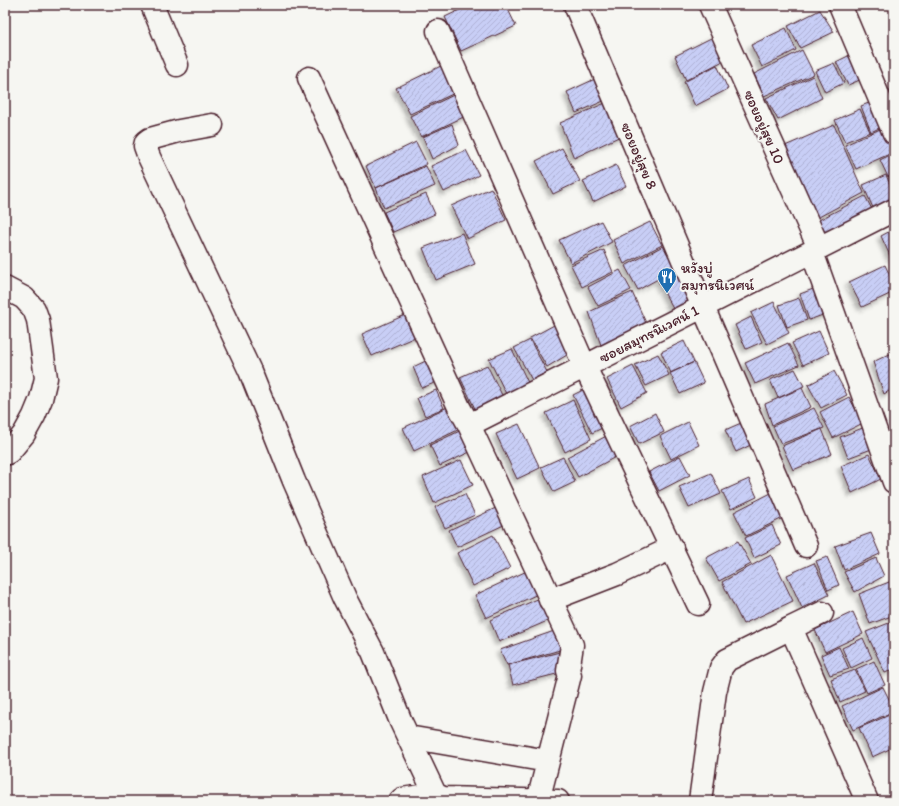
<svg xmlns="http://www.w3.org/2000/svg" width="899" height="806" font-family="Itim,'Playpen Sans Thai',sans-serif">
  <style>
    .building { fill: url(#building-hatch); stroke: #4a1f2b; filter: url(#shadow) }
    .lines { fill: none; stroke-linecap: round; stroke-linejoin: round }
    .minor-casing { stroke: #4a1f2b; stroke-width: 25 }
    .minor { stroke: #f6f6f2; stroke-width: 22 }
    .labels { text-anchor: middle; stroke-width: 4; stroke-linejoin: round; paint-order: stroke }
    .street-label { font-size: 15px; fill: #4a1f2b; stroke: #f6f6f2 }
    .poi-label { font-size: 15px; fill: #4a1f2b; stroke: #f6f6f2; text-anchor: start }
  </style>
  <defs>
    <pattern id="building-hatch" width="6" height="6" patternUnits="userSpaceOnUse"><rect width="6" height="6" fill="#c8cef6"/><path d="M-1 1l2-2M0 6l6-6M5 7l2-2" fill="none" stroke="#adb0d3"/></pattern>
    <filter id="shadow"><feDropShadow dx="-3.5" dy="3.5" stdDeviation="2" flood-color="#0004"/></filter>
  </defs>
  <rect width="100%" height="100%" fill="#f6f6f2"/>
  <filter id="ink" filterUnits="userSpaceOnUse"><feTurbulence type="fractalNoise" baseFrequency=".025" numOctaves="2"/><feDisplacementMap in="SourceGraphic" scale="8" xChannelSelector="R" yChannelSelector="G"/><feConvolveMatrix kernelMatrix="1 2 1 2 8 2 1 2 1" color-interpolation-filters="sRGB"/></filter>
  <g filter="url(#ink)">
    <!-- building -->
    <path class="building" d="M470 5H506L516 26 461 51 445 17Z
      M820 10 834 32 800 48 788 26Z
      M786 28 796 50 762 67 751 45Z
      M719 34 729 58 686 80 675 56Z
      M802 50 814 74 764 96 754 74Z
      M858 51 869 76 848 85 836 62Z
      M447 63 459 91 410 114 396 88Z
      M834 63 844 83 825 92 815 71Z
      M717 65 728 89 695 106 684 82Z
      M813 76 822 98 778 120 766 98Z
      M597 78 606 100 576 113 567 92Z
      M460 92 472 113 421 137 410 116Z
      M879 99 889 123 871 132 861 106Z
      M612 100 627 133 574 158 560 123Z
      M860 109 870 132 845 142 835 120Z
      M452 124 459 145 432 159 423 137Z
      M834 125 864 193 817 218 785 146Z
      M889 125 894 137V152L856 169 845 145Z
      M416 142 427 164 376 188 366 166Z
      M562 148 580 181 553 194 536 161Z
      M466 150 479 175 444 192 431 166Z
      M894 153V174L888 177 880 160Z
      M616 165 626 186 593 202 583 181Z
      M426 166 435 186 384 208 376 188Z
      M886 175 894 194V207L877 217 863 185Z
      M894 176V189L889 178Z
      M491 188 506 220 467 239 451 206Z
      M426 194 435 214 393 232 384 212Z
      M865 196 876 217 829 241 819 220Z
      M601 221 612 242 571 263 559 240Z
      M650 222 662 245 624 264 613 240Z
      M894 229V256L891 258 881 236Z
      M462 233 475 264 436 280 423 248Z
      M663 246 676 269 638 290 625 266Z
      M604 250 613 272 582 287 571 265Z
      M885 265 894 284V292L862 307 849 282Z
      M620 270 631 290 598 306 588 287Z
      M680 270 701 306 678 318 658 281Z
      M821 286 831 312 809 320 800 294Z
      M632 292 646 323 601 345 589 312Z
      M799 298 807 320 787 327 779 305Z
      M774 302 789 333 767 344 751 313Z
      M412 312 422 334 372 356 362 334Z
      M751 317 762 342 746 349 735 325Z
      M556 324 572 352 547 367 530 338Z
      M819 331 829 353 803 365 792 343Z
      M530 340 547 372 532 380 514 348Z
      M684 341 694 362 671 373 661 352Z
      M788 343 799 365 755 384 745 363Z
      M512 349 532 391 510 402 489 359Z
      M894 352V388L884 394 873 362Z
      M658 354 669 375 646 386 635 365Z
      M434 357 444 379 422 388 413 367Z
      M694 362 704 383 680 394 670 373Z
      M487 365 505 401 478 415 460 377Z
      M633 366 647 393 621 407 607 379Z
      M795 369 804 386 778 398 770 380Z
      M834 371 847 395 821 408 808 385Z
      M591 386 610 424 592 433 573 395Z
      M802 388 811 407 772 425 765 404Z
      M436 390 444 408 425 416 417 398Z
      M849 397 863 423 833 438 820 412Z
      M573 400 591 439 565 452 546 413Z
      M454 404 464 427 414 451 403 428Z
      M814 408 824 428 781 444 773 426Z
      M655 413 664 432 639 444 630 426Z
      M748 420 759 441 736 452 725 430Z
      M688 422 699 445 671 459 660 436Z
      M519 424 540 468 517 479 496 434Z
      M865 427 874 448 848 458 840 437Z
      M464 429 474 450 440 466 430 445Z
      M822 429 832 454 793 470 782 446Z
      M612 433 623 453 578 477 567 457Z
      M869 454 881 479 852 493 841 466Z
      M680 456 690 475 659 491 649 472Z
      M563 457 575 482 554 492 541 467Z
      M461 460 473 485 434 503 423 477Z
      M711 473 721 494 689 508 679 487Z
      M749 479 757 497 731 509 722 491Z
      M773 492 785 517 746 536 734 512Z
      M465 494 475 515 445 528 435 507Z
      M500 506 508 523 457 547 449 530Z
      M772 525 781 545 754 558 745 538Z
      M871 533 880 554 844 570 835 546Z
      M493 535 510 568 473 586 457 553Z
      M738 541 751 564 719 581 706 558Z
      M771 555 793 601 743 624 722 582Z
      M827 557 839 585 828 590 816 561Z
      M876 558 884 576 855 592 844 572Z
      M814 563 829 595 802 608 787 575Z
      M529 570 540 593 486 618 475 595Z
      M894 580V615L870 624 859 594Z
      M542 597 552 619 499 642 490 620Z
      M853 612 863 634 825 652 815 630Z
      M894 621V669L885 673 866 632Z
      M557 630 567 648 507 665 500 650Z
      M863 638 872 658 851 668 842 648Z
      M839 647 849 669 830 675 821 655Z
      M564 651 568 671 513 685 508 665Z
      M874 661 885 685 867 693 856 669Z
      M855 670 865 691 840 702 831 679Z
      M883 687 894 709V711L853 730 842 706Z
      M894 713V747L872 757 859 728Z"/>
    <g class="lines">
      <defs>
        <path id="minor" d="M152 5 177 65
          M575 5 703 307 806 546
          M710 5 819 248
          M840 5 894 133
          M438 31 585 367 698 604
          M309 78 459 407 469 425 572 645 568 671 570 675 538 801
          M212 125 179 131 150 139 146 142 145 146 149 157 250 371 294 481 345 598 373 652 401 722 435 794 443 798 558 801
          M812 252 894 482
          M5 288 24 298 34 309 38 320 46 378 41 399 34 416 24 434 9 452 5 454
          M469 425 894 210
          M550 600 617 574 672 548
          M791 628 822 613
          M408 737 548 761
          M400 801 402 799 435 794
          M700 801 715 692 721 668 727 660 791 628 867 801"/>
      </defs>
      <!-- minor casing -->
      <use href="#minor" class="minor-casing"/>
      <!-- minor -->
      <use href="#minor" class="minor"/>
    </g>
  </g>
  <!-- icons -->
  <defs>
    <symbol id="restaurant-pin" viewBox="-11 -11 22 30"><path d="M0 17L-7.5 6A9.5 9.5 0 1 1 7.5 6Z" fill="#1f6fb2" stroke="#f6f6f2"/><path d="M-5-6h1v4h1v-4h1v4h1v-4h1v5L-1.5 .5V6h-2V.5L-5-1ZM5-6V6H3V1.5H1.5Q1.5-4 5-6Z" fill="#fff"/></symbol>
  </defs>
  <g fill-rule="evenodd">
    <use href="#restaurant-pin" x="656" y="266" width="22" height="30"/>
  </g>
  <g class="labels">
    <!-- street labels -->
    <g class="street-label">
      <text transform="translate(764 127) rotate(66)" y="5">ซอยอยู่สุข 10</text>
      <text transform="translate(639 156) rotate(67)" y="5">ซอยอยู่สุข 8</text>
      <text transform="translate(649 334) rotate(-27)" y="5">ซอยสมุทรนิเวศน์ 1</text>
    </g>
    <!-- poi labels -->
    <g class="poi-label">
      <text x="681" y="273">หวังบู่<tspan x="681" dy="17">สมุทรนิเวศน์</tspan></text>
    </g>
  </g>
  <!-- margin -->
  <rect width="899" height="806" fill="none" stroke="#f6f6f2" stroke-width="20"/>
  <rect x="10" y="10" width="879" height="786" fill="none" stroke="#4a1f2b" stroke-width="1.5" filter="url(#ink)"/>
</svg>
